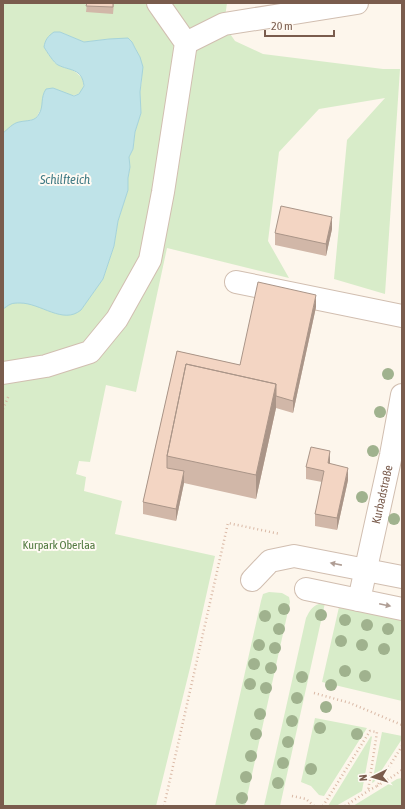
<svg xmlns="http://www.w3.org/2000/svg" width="405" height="809" font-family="'Asap Condensed',sans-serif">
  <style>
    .green { fill: #d8ecc9 }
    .water { fill: #bfe3e8; stroke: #a5d3da }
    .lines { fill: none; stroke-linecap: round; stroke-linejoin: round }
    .minor-casing { stroke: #d1beb0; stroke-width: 24 }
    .path { stroke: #d9b8a5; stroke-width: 2.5; stroke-dasharray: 1 3; stroke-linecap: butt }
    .minor { stroke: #fff; stroke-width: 22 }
    .tree { fill: #a0b28e }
    .wall { fill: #d1b7a8 }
    .shaded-wall { fill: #aa9588 }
    .building { fill: #f3d5c3; stroke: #aa9588 }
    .oneway { fill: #af9d94 }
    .labels { text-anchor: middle; stroke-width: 4; stroke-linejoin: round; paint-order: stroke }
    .street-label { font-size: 12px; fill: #7a5c4d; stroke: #fffaf3 }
    .park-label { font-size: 12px; fill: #537a41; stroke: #fffaf3 }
    .water-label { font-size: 13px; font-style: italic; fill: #437c86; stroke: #fffaf3 }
  </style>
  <rect width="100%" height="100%" fill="#fdf6ec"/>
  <!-- green -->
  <path class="green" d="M3 3H227L224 25 235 41 263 54 383 69H400L385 294 334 279 347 140 385 98 319 109 279 152 268 241 289 278 167 248 136 392 106 385 90 462 79 461 76 474 86 477 84 491 122 501 115 534 215 556 190 668 156 806H3V309L11 303H28L59 314 81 310 103 279 114 246 118 221 128 190V178L130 167 129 157 133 149 135 132 141 113 140 92 142 79 140 57 132 42 109 39 84 42 60 32H54L44 47C47 52 53 62 58 65 66 69 73 68 80 76 86 81 84 95 74 95 70 96 58 90 53 88L42 104 41 109 36 118 28 121 19 122 3 133Z
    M269 592 282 593 289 597 290 602 245 806H215L261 601 263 594Z
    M322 603H325L280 806H264L306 618C310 610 313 605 322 603Z
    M339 607 402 620V701L322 682Z
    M315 718 367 728 324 796 319 795 311 786 301 782Z
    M382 732 402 736V739L374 782 372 783Z
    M371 736 372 737 362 791 336 806H328Z
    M402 778V806H353L397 779Z"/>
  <!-- water -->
  <path class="water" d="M54 32H60L84 42 109 39 128 38 132 42 135 48 140 57 143 67 140 92 141 113 135 132 133 149 129 157 130 167 128 178V190L118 221 114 246 103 279 81 310C63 325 41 303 20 303 17 303 13 303 11 304 8 305 5 308 3 309V133C8 129 13 123 19 122 27 120 35 122 39 114 44 106 40 98 46 89L53 88 74 96 79 94 84 86C82 68 70 71 58 65 54 63 47 52 44 47 45 40 48 36 54 32Z"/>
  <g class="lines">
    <defs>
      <g id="minor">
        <path d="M186 43 224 24 357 3"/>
        <path d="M236 282 402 316"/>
        <path d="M3 373 46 366 90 352 117 319 150 260 163 192 186 43 158 3"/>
        <path d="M252 580 270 561 294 556 402 577"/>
        <path d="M306 589 402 609"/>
        <path id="s1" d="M359 600 391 455 402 395"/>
      </g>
    </defs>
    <!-- minor casing -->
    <use href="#minor" class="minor-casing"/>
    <!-- path -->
    <path class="path" d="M3 409 9 395
      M314 693 350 703 402 725
      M377 786 389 779 402 770
      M292 796 306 799 314 806
      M164 806 228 523 280 534
      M323 806 370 731 377 732 368 791 377 786 402 746
      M345 806 368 791"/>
    <!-- minor -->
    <use href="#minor" class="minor"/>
  </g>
  <!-- trees -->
  <g class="tree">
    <circle cx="388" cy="374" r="6"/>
    <circle cx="380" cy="412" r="6"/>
    <circle cx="373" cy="451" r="6"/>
    <circle cx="362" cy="497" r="6"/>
    <circle cx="394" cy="519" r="6"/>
    <circle cx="284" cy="609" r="6"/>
    <circle cx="321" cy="615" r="6"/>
    <circle cx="265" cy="616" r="6"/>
    <circle cx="345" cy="620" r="6"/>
    <circle cx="367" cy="625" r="6"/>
    <circle cx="279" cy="629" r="6"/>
    <circle cx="388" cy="629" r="6"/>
    <circle cx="341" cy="641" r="6"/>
    <circle cx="259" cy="645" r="6"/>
    <circle cx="362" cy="645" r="6"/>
    <circle cx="275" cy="648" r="6"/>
    <circle cx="384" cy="649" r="6"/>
    <circle cx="254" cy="664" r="6"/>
    <circle cx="271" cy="668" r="6"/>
    <circle cx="345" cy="671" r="6"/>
    <circle cx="365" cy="676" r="6"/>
    <circle cx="302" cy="677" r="6"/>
    <circle cx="250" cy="684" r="6"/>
    <circle cx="331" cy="685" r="6"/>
    <circle cx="266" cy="688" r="6"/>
    <circle cx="297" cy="698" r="6"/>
    <circle cx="326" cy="707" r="6"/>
    <circle cx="260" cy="714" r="6"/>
    <circle cx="292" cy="721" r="6"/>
    <circle cx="320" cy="728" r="6"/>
    <circle cx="256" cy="734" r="6"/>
    <circle cx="357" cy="734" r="6"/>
    <circle cx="288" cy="742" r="6"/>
    <circle cx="251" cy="756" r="6"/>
    <circle cx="283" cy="763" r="6"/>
    <circle cx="311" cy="769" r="6"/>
    <circle cx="246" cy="777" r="6"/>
    <circle cx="278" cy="783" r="6"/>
    <circle cx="242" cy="798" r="6"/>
  </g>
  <!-- wall -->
  <path class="wall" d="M87 3H114L113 14 86 12Z
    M332 229 326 256 275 245V233Z
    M316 307 293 413 276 408 256 499 184 483 176 521 143 514V502L177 351 240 365Z
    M330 464 348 480 337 530 315 526V514L322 482 306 479V467Z"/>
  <!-- shaded-wall -->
  <path class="shaded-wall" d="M332 217V229L326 256V244Z
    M316 295V307L293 413V401Z
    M276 384V408L256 499V475Z
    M330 451V463L328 475V463Z
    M348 468V480L337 530V518Z
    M184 471V483L176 521V509Z"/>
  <!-- building -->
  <path class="building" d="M87 3H113V7L86 6Z
    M281 206 332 217 326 244 275 233Z
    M258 282 316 295 293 401 276 396V384L186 364 167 456V468L184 471 176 509 143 502 177 351 240 365Z
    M186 364 276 384 256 475 167 456Z
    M311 447 330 451 328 463 348 468 337 518 315 514 324 471 306 467Z"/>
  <!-- one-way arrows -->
  <defs><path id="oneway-solid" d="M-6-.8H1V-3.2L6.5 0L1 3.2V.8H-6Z"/></defs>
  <g class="oneway">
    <use href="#oneway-solid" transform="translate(336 564) rotate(-169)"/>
    <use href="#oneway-solid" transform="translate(385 605) rotate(12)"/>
  </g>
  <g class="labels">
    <!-- street labels -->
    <g class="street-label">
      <text dy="4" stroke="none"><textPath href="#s1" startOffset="108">Kurbadstraße</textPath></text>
    </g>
    <!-- park labels -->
    <g class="park-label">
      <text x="59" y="549">Kurpark Oberlaa</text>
    </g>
    <!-- water labels -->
    <g class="water-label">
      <text x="65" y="184">Schilfteich</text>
    </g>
  </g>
  <!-- border -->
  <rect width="405" height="809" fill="none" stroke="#7a5c4d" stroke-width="8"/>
  <!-- north arrow -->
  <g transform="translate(373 777) rotate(265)" stroke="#fffaf3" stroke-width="3" paint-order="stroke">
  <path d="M0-3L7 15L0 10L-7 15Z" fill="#7a5c4d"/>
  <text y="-6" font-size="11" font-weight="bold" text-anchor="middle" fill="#7a5c4d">N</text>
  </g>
  <!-- scale -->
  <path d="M265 30v6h69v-6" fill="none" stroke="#7a5c4d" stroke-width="2"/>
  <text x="271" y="30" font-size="12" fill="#7a5c4d" stroke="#fffaf3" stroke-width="3" paint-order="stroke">20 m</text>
</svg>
